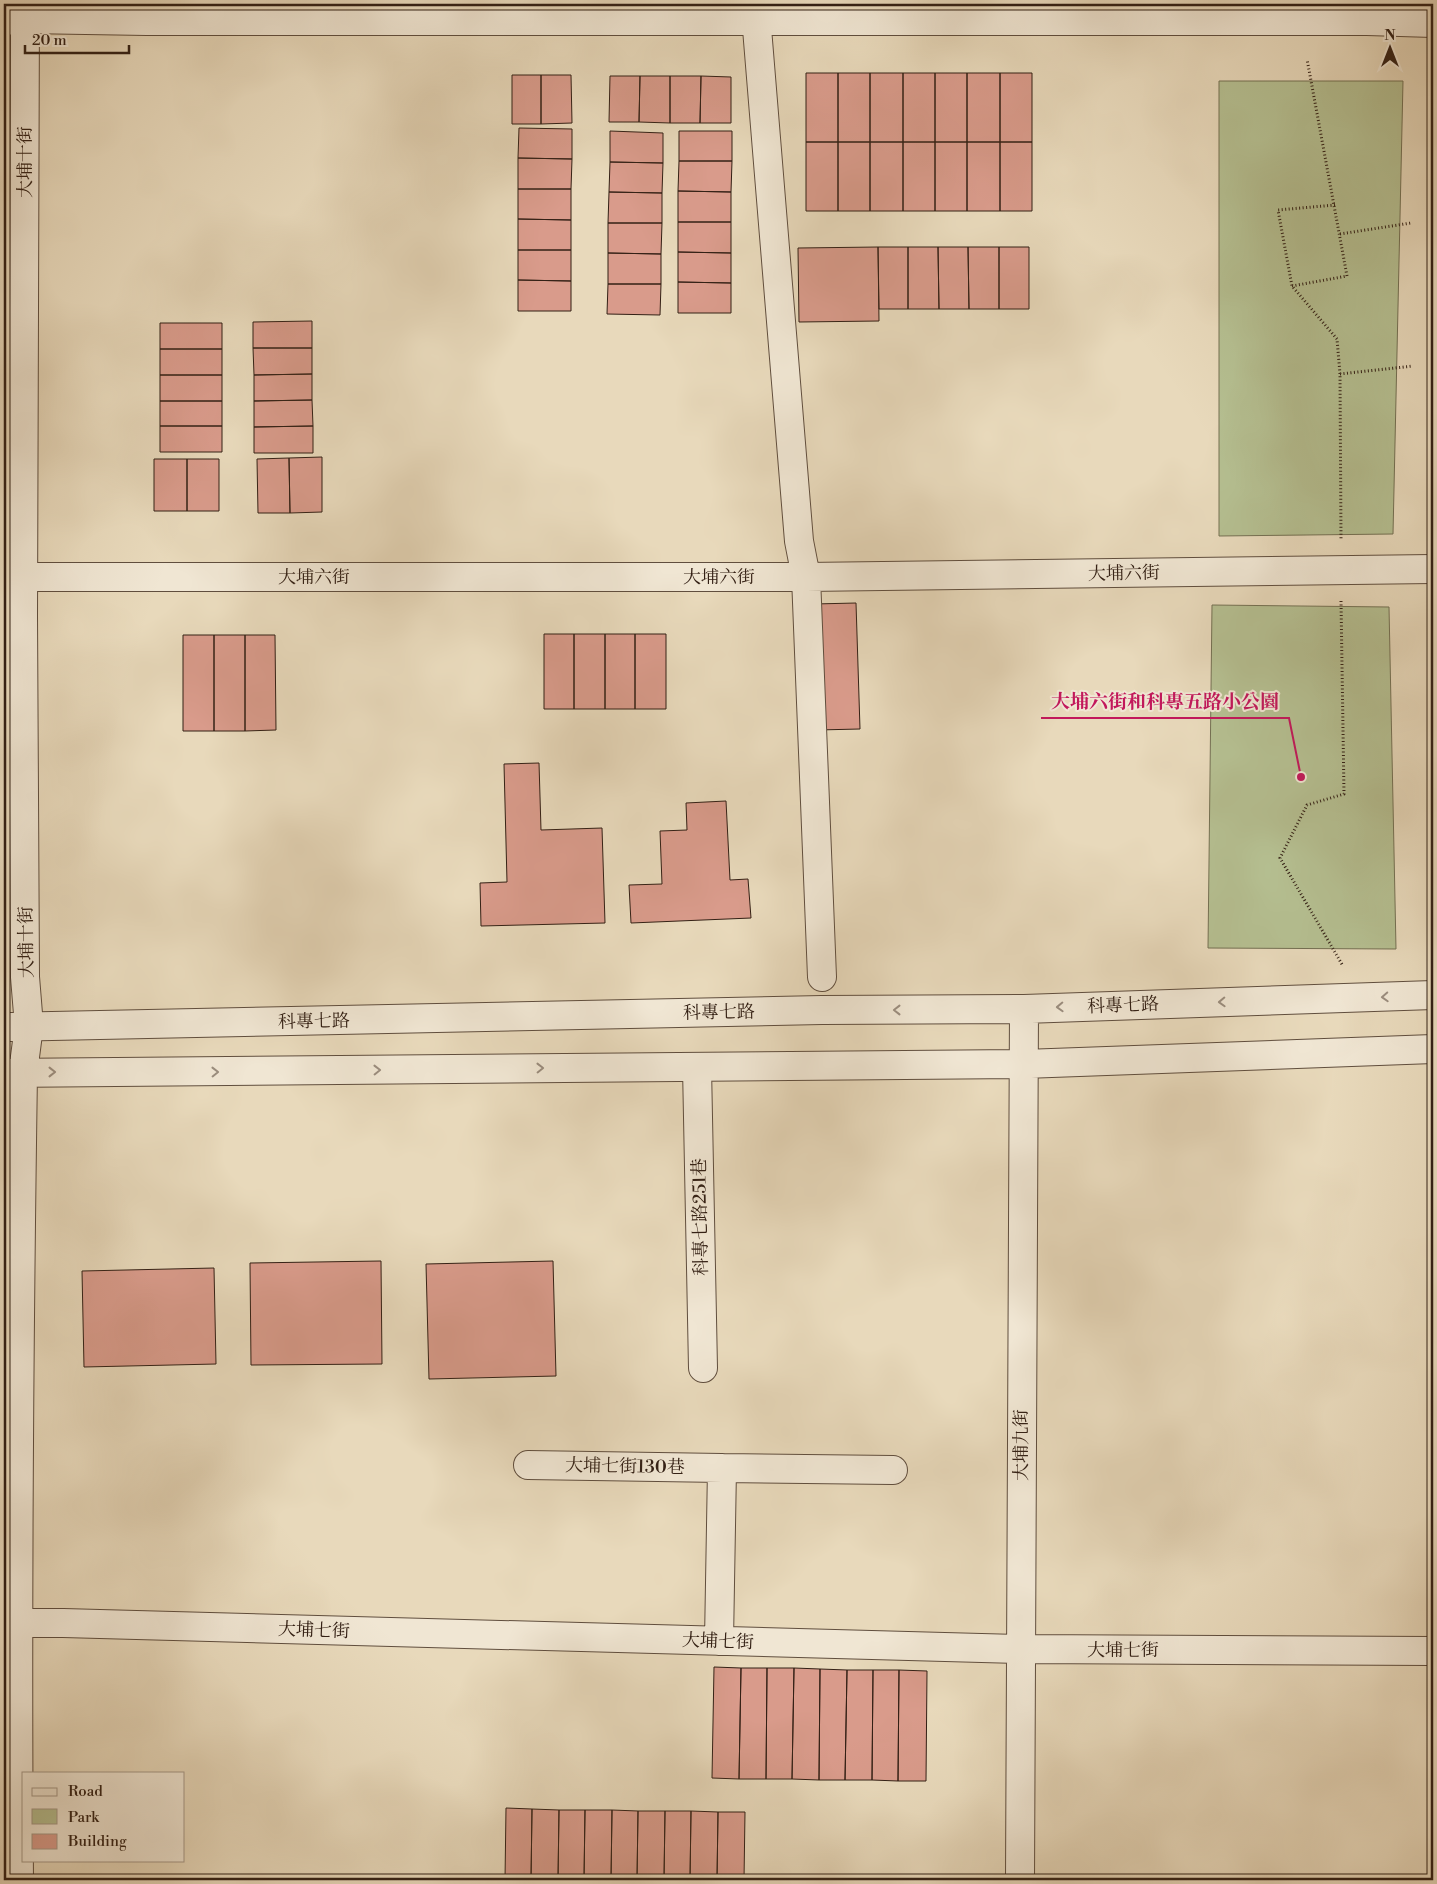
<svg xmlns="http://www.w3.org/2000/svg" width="1437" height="1884" font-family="'Libre Bodoni','Noto Serif TC',serif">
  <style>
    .green { fill: #b5bf91; stroke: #747053 }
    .building { fill: #d99b8b; stroke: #332015 }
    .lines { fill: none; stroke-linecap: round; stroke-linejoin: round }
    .minor-casing { stroke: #604e3e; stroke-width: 30 }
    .path { stroke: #332015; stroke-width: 3; stroke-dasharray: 1 2.5; stroke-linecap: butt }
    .minor { stroke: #f0e6d3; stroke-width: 28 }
    .oneway { stroke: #9b8d7e }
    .labels { text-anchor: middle; stroke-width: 4; stroke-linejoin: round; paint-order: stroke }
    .street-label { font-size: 18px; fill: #332015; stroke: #f0e6d3 }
    .leader { fill: none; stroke: #c2185b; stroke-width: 2 }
    .callout-dot { fill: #c2185b; stroke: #f0e6d3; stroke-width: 2 }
    .callout-label { font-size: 19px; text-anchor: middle; font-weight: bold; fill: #c2185b; stroke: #f0e6d3; stroke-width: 4; stroke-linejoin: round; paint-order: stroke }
  </style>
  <rect width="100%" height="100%" fill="#e8d9bb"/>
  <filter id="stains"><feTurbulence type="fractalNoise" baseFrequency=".004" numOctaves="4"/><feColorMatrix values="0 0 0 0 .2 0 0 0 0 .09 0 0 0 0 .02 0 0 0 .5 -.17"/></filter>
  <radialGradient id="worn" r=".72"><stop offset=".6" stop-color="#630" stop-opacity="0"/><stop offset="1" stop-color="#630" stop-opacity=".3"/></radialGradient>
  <!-- green -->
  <path class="green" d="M1219 81H1403L1393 534 1219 536Z
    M1212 605 1389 607 1396 949 1208 948Z"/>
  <!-- building -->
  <path class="building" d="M806 73H838V142H806Z
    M838 73H870V142H838Z
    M870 73H903V142H870Z
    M903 73H935V142H903Z
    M935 73H967V142H935Z
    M967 73H1000V142H967Z
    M1000 73H1032V142H1000Z
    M512 75H541V124H512Z
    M541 75H571L572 123 541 124Z
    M610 76H640L639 122H609Z
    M640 76H670V123L639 122Z
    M670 76H701L700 123H670Z
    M701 76 731 77V123H700Z
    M519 128 572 129V159L518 158Z
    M610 131 663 133V163L610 162Z
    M679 131H732V161H679Z
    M806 142H838V211H806Z
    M838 142H870V211H838Z
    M870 142H903V211H870Z
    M903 142H935V211H903Z
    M935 142H967V211H935Z
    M967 142H1000V211H967Z
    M1000 142H1032V211H1000Z
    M518 158 572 159 571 189H518Z
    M679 161H732L731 192 678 191Z
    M610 162 663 163 662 193 609 192Z
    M518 189H571V220L518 219Z
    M678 191 731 192V222H678Z
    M609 192 662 193V223H608Z
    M518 219 571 220V250H518Z
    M678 222H731V253L678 252Z
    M608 223H662L661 254 608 253Z
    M878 247H908V309H879Z
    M878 247 879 321 799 322 798 248Z
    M908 247H938L939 309H908Z
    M938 247H968L969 309H939Z
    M968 247H999V309H969Z
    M999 247H1029V309H999Z
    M518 250H571V281L518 280Z
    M678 252 731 253V283L678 282Z
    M608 253 661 254V284H608Z
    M518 280 571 281V311H518Z
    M678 282 731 283V313H678Z
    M608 284H661L660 315 607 314Z
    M312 321V348H253V322Z
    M160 323H222V349H160Z
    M253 348H312V374L254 375Z
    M160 349H222V375H160Z
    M312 374V400L254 401V375Z
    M160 375H222V401H160Z
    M312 400 313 426 254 427V401Z
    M160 401H222V426H160Z
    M160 426H222V452H160Z
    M313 426V453H254V427Z
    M322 457V512L290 513 289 458Z
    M289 458 290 513H258L257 459Z
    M154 459H187V511H154Z
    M187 459H219V511H187Z
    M856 603 860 729 817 730 814 604Z
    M544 634H574V709H544Z
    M574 634H605V709H574Z
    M605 634H635V709H605Z
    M635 634H666V709H635Z
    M183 635H214V731H183Z
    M214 635H245V731H214Z
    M245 635H275L276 730 245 731Z
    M539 763 541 830 602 828 605 923 481 926 480 883 507 882 504 764Z
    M726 801 730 880 748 879 751 918 631 923 629 885 662 884 660 831 687 830 686 803Z
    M381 1261 382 1364 251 1365 250 1263Z
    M553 1261 556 1376 429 1379 426 1264Z
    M214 1268 216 1364 84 1367 82 1271Z
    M714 1667 741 1668 739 1779 712 1778Z
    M741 1668H767L766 1779H739Z
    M767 1668H794L792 1779H766Z
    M794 1668 820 1669 819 1780 792 1779Z
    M820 1669 847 1670 845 1780H819Z
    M847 1670H873L872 1780H845Z
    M873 1670H899L898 1781 872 1780Z
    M899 1670 927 1671 926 1781H898Z
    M506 1808 532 1809 531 1880H505Z
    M532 1809 559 1810 558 1880H531Z
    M559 1810H585L584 1880H558Z
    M585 1810H612L611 1880H584Z
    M612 1810 638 1811 637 1880H611Z
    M638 1811H665L664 1880H637Z
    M665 1811H691L690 1880H664Z
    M691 1811 718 1812 717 1880H690Z
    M718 1812H745L744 1880H717Z"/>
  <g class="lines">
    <defs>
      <path id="minor" d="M755 4 799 541 806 577 822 977
        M4 21 25 19 147 21H1367L1433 23
        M4 577H806L1433 569
        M4 1027 822 1010 1024 1009 1433 995
        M697 1067 703 1368
        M4 1073 1024 1064 1433 1049
        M528 1465 722 1468
        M4 1623H63L1021 1649 1433 1651
        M719 1641 722 1468 893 1470
        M19 1880C17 1611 19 1342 23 1072L29 1026 25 977 23 616 25 4
        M1020 1880 1024 1009"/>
    </defs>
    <!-- minor casing -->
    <use href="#minor" class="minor-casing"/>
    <!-- path -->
    <path class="path" d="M1335 205 1278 210 1292 286 1337 339 1340 374 1341 539
      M1340 234 1411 223
      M1292 286 1347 276 1307 59
      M1340 374 1413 366
      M1341 601 1344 794 1307 805 1280 858 1343 966"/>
    <!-- minor -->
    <use href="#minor" class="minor"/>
  </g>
  <!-- one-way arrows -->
  <defs><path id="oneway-chevron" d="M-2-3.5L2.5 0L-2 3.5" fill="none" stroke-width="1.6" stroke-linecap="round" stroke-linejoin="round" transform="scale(1.25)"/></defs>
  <g class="oneway">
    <use href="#oneway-chevron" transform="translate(1385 997) rotate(177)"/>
    <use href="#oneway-chevron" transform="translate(1222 1002) rotate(178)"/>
    <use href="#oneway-chevron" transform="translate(1060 1007) rotate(178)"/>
    <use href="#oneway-chevron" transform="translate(897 1010) rotate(180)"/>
    <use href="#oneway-chevron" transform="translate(540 1068) rotate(-1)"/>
    <use href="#oneway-chevron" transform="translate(377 1070) rotate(-1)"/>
    <use href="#oneway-chevron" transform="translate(52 1072)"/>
    <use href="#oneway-chevron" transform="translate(215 1072) rotate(-1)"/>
  </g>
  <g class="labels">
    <!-- street labels -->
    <g class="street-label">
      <text transform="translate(25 162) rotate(-90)" y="6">大埔十街</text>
      <text transform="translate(1124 573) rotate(-1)" y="6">大埔六街</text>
      <text x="314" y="583">大埔六街</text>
      <text x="719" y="583">大埔六街</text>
      <text transform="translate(26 942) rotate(-91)" y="6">大埔十街</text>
      <text transform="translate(1123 1005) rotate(-2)" y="6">科專七路</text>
      <text transform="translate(719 1012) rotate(-1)" y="6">科專七路</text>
      <text transform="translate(314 1021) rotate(-1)" y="6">科專七路</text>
      <text transform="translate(700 1217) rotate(-91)" y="6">科專七路251巷</text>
      <text transform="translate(1021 1445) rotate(-90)" y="6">大埔九街</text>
      <text transform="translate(625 1466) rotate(1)" y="6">大埔七街130巷</text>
      <text transform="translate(314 1630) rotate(2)" y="6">大埔七街</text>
      <text transform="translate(718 1641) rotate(2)" y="6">大埔七街</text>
      <text x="1123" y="1656">大埔七街</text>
    </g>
  </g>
  <!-- callouts -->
  <path class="leader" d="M1301 777L1289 718H1041"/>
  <circle class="callout-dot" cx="1301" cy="777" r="5"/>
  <g class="callout-label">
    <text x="1165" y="708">大埔六街和科專五路小公園</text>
  </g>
  <!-- margin -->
  <rect width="1437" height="1884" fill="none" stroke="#e8d9bb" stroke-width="20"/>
  <rect x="5" y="5" width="1427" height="1874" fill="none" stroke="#332015" stroke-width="2.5"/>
  <rect x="10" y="10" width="1417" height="1864" fill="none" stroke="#332015"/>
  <!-- legend -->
  <rect x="22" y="1772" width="162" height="90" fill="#f0e6d3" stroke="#a49787"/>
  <rect x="32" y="1788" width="25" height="8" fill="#f0e6d3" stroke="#a49787"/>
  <text x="68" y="1796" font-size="15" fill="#332015">Road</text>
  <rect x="32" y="1809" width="25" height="15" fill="#b5bf91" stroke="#a49787"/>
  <text x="68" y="1822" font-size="15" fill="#332015">Park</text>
  <rect x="32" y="1834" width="25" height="15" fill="#d99b8b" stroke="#a49787"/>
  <text x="68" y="1846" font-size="15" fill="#332015">Building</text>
  <!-- north arrow -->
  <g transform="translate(1390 48)" stroke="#f0e6d3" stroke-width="4" paint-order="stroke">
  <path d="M0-4L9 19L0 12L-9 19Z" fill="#332015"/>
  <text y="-8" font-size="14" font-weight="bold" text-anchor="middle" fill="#332015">N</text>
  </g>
  <!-- scale -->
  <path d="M25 45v8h104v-8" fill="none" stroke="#332015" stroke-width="2.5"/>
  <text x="32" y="45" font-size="15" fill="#332015" stroke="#f0e6d3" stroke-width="4" paint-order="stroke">20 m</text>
  <rect width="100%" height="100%" filter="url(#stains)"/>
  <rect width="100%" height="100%" fill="url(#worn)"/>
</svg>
